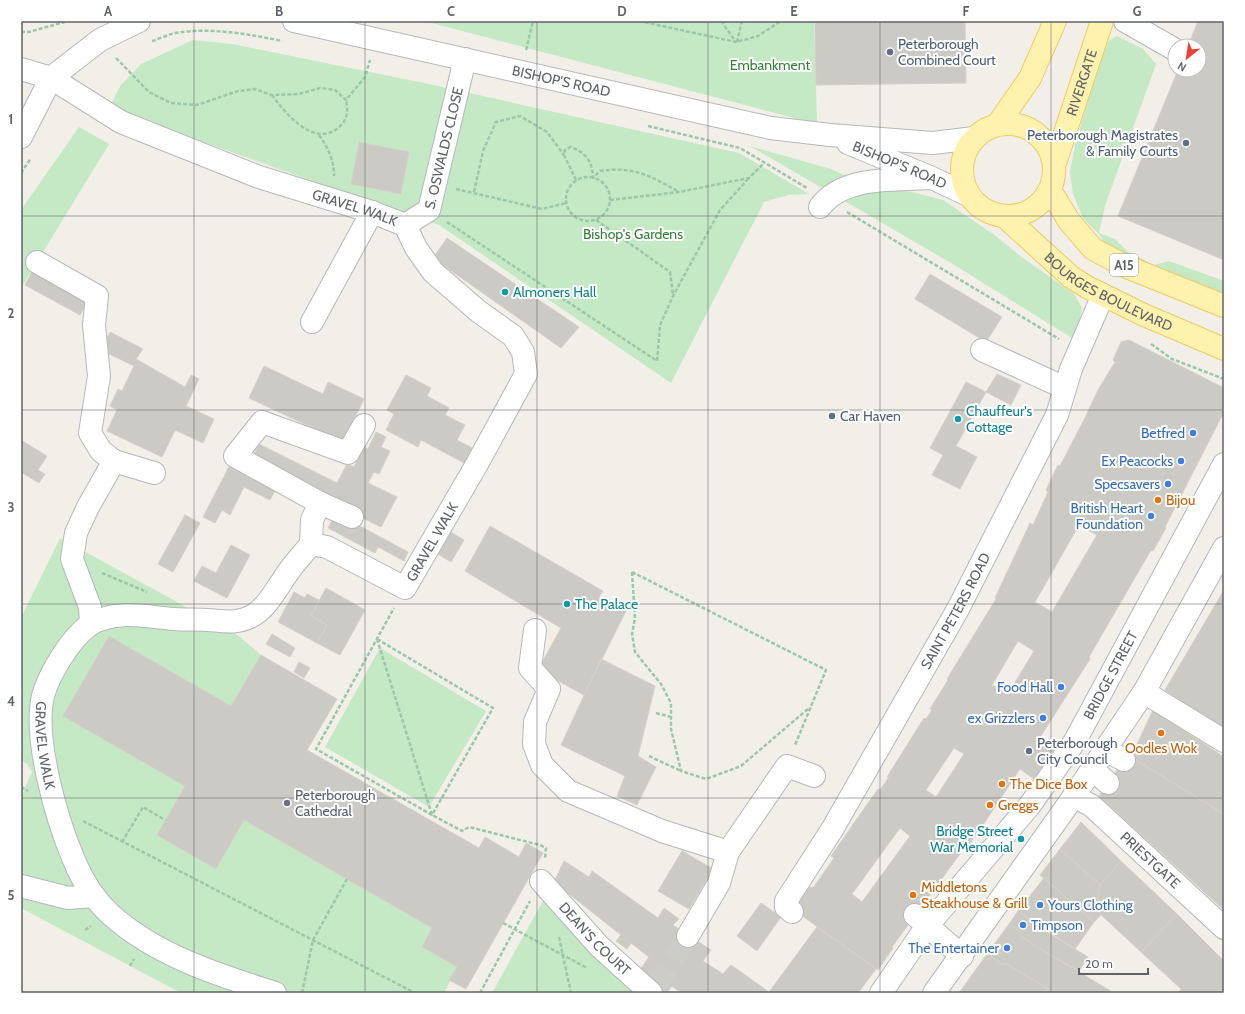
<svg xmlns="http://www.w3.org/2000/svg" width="1245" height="1014" font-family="Cabin,sans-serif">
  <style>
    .green { fill: #c5e8c5 }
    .building { fill: #cccac5; stroke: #d6d1c6; fill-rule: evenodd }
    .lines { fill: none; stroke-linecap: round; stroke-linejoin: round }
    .minor-tunnel { stroke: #ccccc8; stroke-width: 22; stroke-dasharray: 22 11; stroke-linecap: butt }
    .minor-casing { stroke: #b5b8bc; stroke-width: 24 }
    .major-casing { stroke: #f2c960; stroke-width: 24 }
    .path { stroke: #9cc7a9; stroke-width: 2.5; stroke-dasharray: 4 2; stroke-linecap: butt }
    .minor { stroke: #fff; stroke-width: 22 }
    .major { stroke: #fff2af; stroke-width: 22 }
    .grid { fill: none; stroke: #5f6368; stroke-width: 1; stroke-opacity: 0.55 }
    .service-dot { fill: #5c6f8a; stroke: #fff; stroke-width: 1.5 }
    .culture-dot { fill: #0f9aa8; stroke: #fff; stroke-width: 1.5 }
    .shop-dot { fill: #3f7fe0; stroke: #fff; stroke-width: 1.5 }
    .food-dot { fill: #e8710a; stroke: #fff; stroke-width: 1.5 }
    .worship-dot { fill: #6b7280; stroke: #fff; stroke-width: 1.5 }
    .labels { text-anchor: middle; stroke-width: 4; stroke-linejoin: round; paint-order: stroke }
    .shield { fill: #fff; stroke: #8f9295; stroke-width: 1 }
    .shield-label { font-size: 13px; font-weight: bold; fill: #5f6368 }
    .service-label { font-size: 14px; fill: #4e5e75; stroke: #fff; text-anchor: start }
    .park-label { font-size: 14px; fill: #348238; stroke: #fff }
    .street-label { font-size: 14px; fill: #5f6368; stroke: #fff }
    .culture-label { font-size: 14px; fill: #0d838f; stroke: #fff; text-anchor: start }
    .shop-label { font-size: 14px; fill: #366cbe; stroke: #fff; text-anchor: end }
    .food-label { font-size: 14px; fill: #c56008; stroke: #fff; text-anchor: start }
    .worship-label { font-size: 14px; fill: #5b616d; stroke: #fff; text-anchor: start }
    .neatline { fill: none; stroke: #5f6368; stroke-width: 1.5 }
    .grid-label { font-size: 13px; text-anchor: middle; font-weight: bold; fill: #5f6368 }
  </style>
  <rect width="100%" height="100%" fill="#f1efe8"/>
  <!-- green -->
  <path class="green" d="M424 21H814L817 124Z
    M1117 36 1143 49 1156 64 1105 206 1099 233 1115 239 1128 252 1154 265 1169 261 1224 281V298L1203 292 1105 244 1098 233 1083 218 1073 194 1070 172 1075 145 1100 59 1107 42Z
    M193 40 232 44 424 83 739 153 809 194 788 195 764 202 671 383 439 225 390 209 109 108 121 85 141 64Z
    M79 127 109 144 21 288V210Z
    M750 146 831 169 870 187 912 192 943 200 993 234 1023 258 1074 294 1082 308 1078 327 1072 338 951 263Z
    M60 538 210 620 222 622 261 655 231 706 109 636 185 786 157 835 216 869 244 820 432 928 422 947 457 967 444 993H181L21 908V796L32 772 27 764 21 760V618Z
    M380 648 486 711 429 807 325 747Z
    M549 890 639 993H492Z"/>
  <!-- building -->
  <path class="building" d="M815 21H965L966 83 816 85Z
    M1198 21H1224V260L1118 216 1178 70H1199V46H1188Z
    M359 142 409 152 401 194 351 184Z
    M447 238 579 327 561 348 433 258Z
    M34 268 89 299 80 315 25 285Z
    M930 274 1002 317 986 342 915 299Z
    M110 332 143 349 136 359 185 387 191 375 199 379 186 406 214 419 203 443 175 430 162 457 107 431 117 410 110 406 118 389 122 391 134 366 101 350Z
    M1129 340 1224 388V412L1165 527 1166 528 1153 551 1151 550 1089 657 1090 659 1083 670 1039 739 1054 749 1034 779 1020 769 975 837H974L967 848 965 847 892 947 893 948 878 970 794 910 805 891 810 887 813 888 834 858 831 856 833 853 878 789 880 790 889 777H887L924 718 926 719 932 710 930 709 948 680 947 679 996 599 995 598 1030 523 1033 525 1048 492 1046 490 1058 465 1060 466 1085 418 1098 390 1115 362 1113 360 1121 342ZM1079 525 1097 535 1052 612 1035 602ZM1018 641 1034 651 1008 694 992 685ZM954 748 964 754 936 797 926 790ZM900 828 910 836 862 902 852 894Z
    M264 366 323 394 328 382 364 399 343 442 249 398Z
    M997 374 1021 385 1011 405 986 392Z
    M406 375 431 388 427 396 449 408 445 415 465 425 457 440 474 449 466 464 421 440 418 447 386 430 394 414 387 410Z
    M966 382 986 392 956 446 977 457 960 489 932 475 943 455 930 448Z
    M376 432 386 437 381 447 390 451 379 474 374 472 368 483 397 497 381 527 250 462 259 444 337 483 347 464 354 467 364 447 368 449Z
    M21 440 47 456 38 470 45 474 39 483 21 472Z
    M233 459 279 483 270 500 244 487 230 515 222 510 215 523 203 517Z
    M336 513 408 552 404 561 378 547 375 553 328 528Z
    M185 515 200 523 173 572 158 564Z
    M490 526 603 591 599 597 626 611 584 695 538 670 561 628 465 571Z
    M446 529 464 540 451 562 433 551Z
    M231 545 250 555 227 598 194 581 202 566 216 573Z
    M326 588 365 610 340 655 317 643 327 625 311 616Z
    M1224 590V731L1165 690Z
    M294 592 305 598 307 594 319 600 311 616 327 625 317 643 278 622Z
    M272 634 295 648 290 657 266 644Z
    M109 636 231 706 261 655 337 699 307 750 479 848 485 837 519 857 526 843 543 853 466 989 449 980 457 967 422 947 432 928 244 820 216 869 157 835 185 786 63 716Z
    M601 659 655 686 638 756 656 767 637 805 617 796 625 776 561 745Z
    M299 662 310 668 304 678 294 672Z
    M1153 710 1224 757V814L1129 756 1138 742Z
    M1129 756 1224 814V910L1099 796 1124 760Z
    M1081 822 1121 861 1100 885 1060 849Z
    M1060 849 1100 885 1097 911 1101 915 1094 922 1040 875Z
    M682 851 713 869 689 909 658 891Z
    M564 861 589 877 592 871 658 918 664 908 679 919 673 925 711 950 703 961 723 974 731 965 769 992 817 927 876 969 858 993H681L672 986 666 993H663L637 974 649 957 631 943 627 949 616 941 621 935 554 882Z
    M1121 861 1177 914 1141 952 1097 911 1100 885Z
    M1044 878 1094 922 1075 949 1018 911Z
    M761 903 781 917 757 951 737 936Z
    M1018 911 1045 931 1088 957 1079 971 1037 947 1020 935 1022 933 1009 924Z
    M1177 914 1224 961V993H1178L1181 989 1141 952Z
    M1009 924 1022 933 1020 935 1037 947 1114 993H1045L1048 989 1005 963 1004 965 987 954Z
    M987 954 1004 965 1005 963 1048 989 1045 993H959Z"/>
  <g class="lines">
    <!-- minor-tunnel -->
    <path class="minor-tunnel" d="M656 987 688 936"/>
    <defs>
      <g id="minor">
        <path id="s1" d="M294 21 771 128 830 135 933 143 974 138"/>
        <path d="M1125 21 1174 49"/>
        <path id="s2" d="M21 69 51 78 121 122 259 177 372 212 405 225 416 248 433 272 478 311 513 336 523 352 526 374 477 464 405 588 327 547 311 544C304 553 296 561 289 571 277 587 268 608 250 617 236 624 223 621 208 620 197 619 185 620 174 619 147 617 116 609 91 624 71 637 49 674 43 696 33 738 57 821 74 860 82 880 95 900 110 914 155 955 218 975 275 993"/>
        <path d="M21 137 51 78 100 40 139 21"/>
        <path id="s3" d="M848 143 932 178 968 195"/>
        <path d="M820 207C844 175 894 181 929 178"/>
        <path id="s4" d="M405 225 429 210 465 59"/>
        <path d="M37 262 97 296 94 325 99 376 90 433 101 451 114 461"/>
        <path d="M312 322 372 212"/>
        <path d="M982 350 1065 388"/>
        <path d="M320 503 235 456 262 422 348 453 364 425"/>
        <path d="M311 544 312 520 320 503 352 517"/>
        <path d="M91 624 90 607 72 559 76 533 88 507 114 461 154 473"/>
        <path d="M535 630 530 668 549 689 535 722 534 744 542 765 568 791 662 831 728 852 719 883 688 936"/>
        <path d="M1144 692 1224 741"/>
        <path d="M1105 750 1124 760"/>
        <path d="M1092 769 1108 783"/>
        <path id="s5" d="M1074 796 1092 806 1224 928"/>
        <path d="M728 852 787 766 814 776"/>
        <path id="s6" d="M541 881 599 946 651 993"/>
        <path d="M21 886 68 898 94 896"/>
        <path id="s7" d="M792 912 786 907V901L833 828 958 609 1057 415 1071 369 1103 295"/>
        <path d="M915 915 962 956"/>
        <path id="s8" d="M881 993 927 926 1030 805 1075 741 1224 464"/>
        <path d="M934 993 1074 796 1144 692 1224 548"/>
      </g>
      <g id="major">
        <circle cx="1008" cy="170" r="46"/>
        <path d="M998 124 1030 78 1055 21"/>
        <path id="s9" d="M1054 166 1102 21"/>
        <path d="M1050 190 1069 221 1093 249 1127 267 1224 306"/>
        <path id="s10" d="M1005 217 1071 277 1087 287 1144 315 1224 349"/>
      </g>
    </defs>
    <!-- minor casing -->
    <use href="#minor" class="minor-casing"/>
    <!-- major casing -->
    <use href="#major" class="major-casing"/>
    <!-- path -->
    <path class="path" d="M639 21 736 42 758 36 781 21
      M721 21 736 42
      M21 32H29L68 21
      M152 41C159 39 167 35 175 33 209 27 249 34 282 41
      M737 42 742 21
      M526 50 533 21
      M116 58 149 92 171 103 197 105 238 91 255 89 271 95 299 94 320 88 335 90 346 100 365 77 370 60
      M272 95C285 113 314 148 338 128 348 120 348 111 346 100
      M648 126 740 148 807 188
      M319 135C328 148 334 160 334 176
      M21 173 31 158
      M566 199a22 22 0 1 1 44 0a22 22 0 1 1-44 0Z
      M576 180 564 155 565 150 570 147C585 151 593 162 593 178L600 171C634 166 651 176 679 192
      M456 189 542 209 566 203
      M474 192 483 151 496 122 520 116 547 132 564 155
      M610 200 679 192 749 178 764 163
      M847 212 1059 339
      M596 220 670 272 673 295
      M447 222 657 361 660 325 673 296 720 210 749 178
      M1151 344 1172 359 1224 379
      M632 572 635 618 632 634 635 652 661 684 671 703V729L681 771 706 779 741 766 809 708
      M632 572 826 670 795 745
      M102 573 147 592
      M377 639 493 708 432 815 316 749 394 608
      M377 639 432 815 462 831 469 827 540 845 546 848 545 858
      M656 713 671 717
      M649 756 681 771
      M21 787 28 791
      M83 821 415 993
      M122 842 143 807 165 820
      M503 923 587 968
      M85 930 91 926
      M559 937 571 993
      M130 966 134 959
      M302 993 313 940 347 879
      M480 993 530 901"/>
    <!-- minor -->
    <use href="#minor" class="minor"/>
    <!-- major -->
    <use href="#major" class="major"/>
  </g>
  <!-- grid -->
  <path class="grid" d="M194 21V993M365 21V993M537 21V993M708 21V993M880 21V993M1051 21V993M21 216H1224M21 410H1224M21 604H1224M21 798H1224"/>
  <!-- markers -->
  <g class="service-dot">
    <circle cx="890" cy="52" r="4"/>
    <circle cx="1186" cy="143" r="4"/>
    <circle cx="832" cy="416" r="4"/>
    <circle cx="1029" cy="751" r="4"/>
  </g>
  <g class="culture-dot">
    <circle cx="505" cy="292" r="4"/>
    <circle cx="958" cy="419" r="4"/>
    <circle cx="567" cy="604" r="4"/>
    <circle cx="1021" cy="839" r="4"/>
  </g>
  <g class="shop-dot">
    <circle cx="1193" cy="433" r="4"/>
    <circle cx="1181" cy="461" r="4"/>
    <circle cx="1168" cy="484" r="4"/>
    <circle cx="1151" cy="516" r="4"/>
    <circle cx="1061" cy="687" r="4"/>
    <circle cx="1043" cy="718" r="4"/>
    <circle cx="1040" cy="905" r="4"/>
    <circle cx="1023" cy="925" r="4"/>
    <circle cx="1007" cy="948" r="4"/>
  </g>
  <g class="food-dot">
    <circle cx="1158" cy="500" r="4"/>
    <circle cx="1161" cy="733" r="4"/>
    <circle cx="1002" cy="784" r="4"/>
    <circle cx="990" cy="805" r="4"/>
    <circle cx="913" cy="895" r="4"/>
  </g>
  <circle class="worship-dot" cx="287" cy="803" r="4"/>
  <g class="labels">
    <!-- shield labels -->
    <rect class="shield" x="1110" y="254" width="28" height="22" rx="3"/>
    <g class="shield-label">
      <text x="1124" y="270">A15</text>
    </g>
    <!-- service labels -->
    <g class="service-label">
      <text x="898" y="49">Peterborough<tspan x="898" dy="16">Combined Court</tspan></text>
      <text x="1178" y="140" text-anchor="end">Peterborough Magistrates<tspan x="1178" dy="16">&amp; Family Courts</tspan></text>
      <text x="840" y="421">Car Haven</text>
      <text x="1037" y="748">Peterborough<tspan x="1037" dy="16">City Council</tspan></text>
    </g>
    <!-- park labels -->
    <g class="park-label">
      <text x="770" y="70">Embankment</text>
      <text x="633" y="239">Bishop's Gardens</text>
    </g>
    <!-- street labels -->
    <g class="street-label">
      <text dy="5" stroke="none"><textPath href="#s1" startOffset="274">BISHOP'S ROAD</textPath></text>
      <text dy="5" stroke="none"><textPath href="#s9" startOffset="88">RIVERGATE</textPath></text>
      <text dy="5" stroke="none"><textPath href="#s4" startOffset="92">S. OSWALDS CLOSE</textPath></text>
      <text dy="5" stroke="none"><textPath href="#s3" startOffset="56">BISHOP'S ROAD</textPath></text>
      <text dy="5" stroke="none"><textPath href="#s2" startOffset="363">GRAVEL WALK</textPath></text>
      <text dy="5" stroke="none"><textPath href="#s10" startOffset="129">BOURGES BOULEVARD</textPath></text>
      <text transform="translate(432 542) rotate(-60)" y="5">GRAVEL WALK</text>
      <text dy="5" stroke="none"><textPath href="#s7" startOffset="350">SAINT PETERS ROAD</textPath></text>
      <text dy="5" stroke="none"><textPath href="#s8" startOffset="393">BRIDGE STREET</textPath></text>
      <text dy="5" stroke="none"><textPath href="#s2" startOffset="1360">GRAVEL WALK</textPath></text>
      <text dy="5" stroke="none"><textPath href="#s5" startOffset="100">PRIESTGATE</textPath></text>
      <text dy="5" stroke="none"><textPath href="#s6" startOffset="79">DEAN'S COURT</textPath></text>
    </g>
    <!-- culture labels -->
    <g class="culture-label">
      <text x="513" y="297">Almoners Hall</text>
      <text x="966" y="416">Chauffeur's<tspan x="966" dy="16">Cottage</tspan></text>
      <text x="575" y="609">The Palace</text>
      <text x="1013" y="836" text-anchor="end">Bridge Street<tspan x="1013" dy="16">War Memorial</tspan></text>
    </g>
    <!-- shop labels -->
    <g class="shop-label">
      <text x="1185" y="438">Betfred</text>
      <text x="1173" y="466">Ex Peacocks</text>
      <text x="1160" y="489">Specsavers</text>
      <text x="1143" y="513">British Heart<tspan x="1143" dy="16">Foundation</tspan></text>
      <text x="1053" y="692">Food Hall</text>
      <text x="1035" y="723">ex Grizzlers</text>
      <text x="1048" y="910" text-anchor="start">Yours Clothing</text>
      <text x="1031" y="930" text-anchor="start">Timpson</text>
      <text x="999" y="953">The Entertainer</text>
    </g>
    <!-- food labels -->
    <g class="food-label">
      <text x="1166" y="505">Bijou</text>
      <text x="1161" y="753" text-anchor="middle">Oodles Wok</text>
      <text x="1010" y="789">The Dice Box</text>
      <text x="998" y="810">Greggs</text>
      <text x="921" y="892">Middletons<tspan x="921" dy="16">Steakhouse &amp; Grill</tspan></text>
    </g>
    <!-- worship labels -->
    <g class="worship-label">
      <text x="295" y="800">Peterborough<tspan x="295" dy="16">Cathedral</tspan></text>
    </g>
  </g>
  <!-- border -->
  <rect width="1245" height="1014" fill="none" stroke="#ffffff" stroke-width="44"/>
  <!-- north arrow -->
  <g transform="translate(1187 58) rotate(210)"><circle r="19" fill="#ffffff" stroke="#bfc1c3"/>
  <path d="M0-3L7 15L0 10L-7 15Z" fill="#ea4335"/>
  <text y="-6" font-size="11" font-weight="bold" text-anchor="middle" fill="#5f6368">N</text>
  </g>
  <!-- scale -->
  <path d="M1079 968v6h69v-6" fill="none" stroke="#5f6368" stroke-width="2"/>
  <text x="1085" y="968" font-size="12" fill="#5f6368" stroke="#ffffff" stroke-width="3" paint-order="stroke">20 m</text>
  <rect x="22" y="22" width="1201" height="970" class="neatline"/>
  <g class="grid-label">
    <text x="108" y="16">A</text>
    <text x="279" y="16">B</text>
    <text x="451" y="16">C</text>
    <text x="622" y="16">D</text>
    <text x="794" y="16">E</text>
    <text x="966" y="16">F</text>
    <text x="1137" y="16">G</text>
    <text x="11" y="124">1</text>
    <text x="11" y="318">2</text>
    <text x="11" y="512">3</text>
    <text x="11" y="706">4</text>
    <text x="11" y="900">5</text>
  </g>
</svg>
